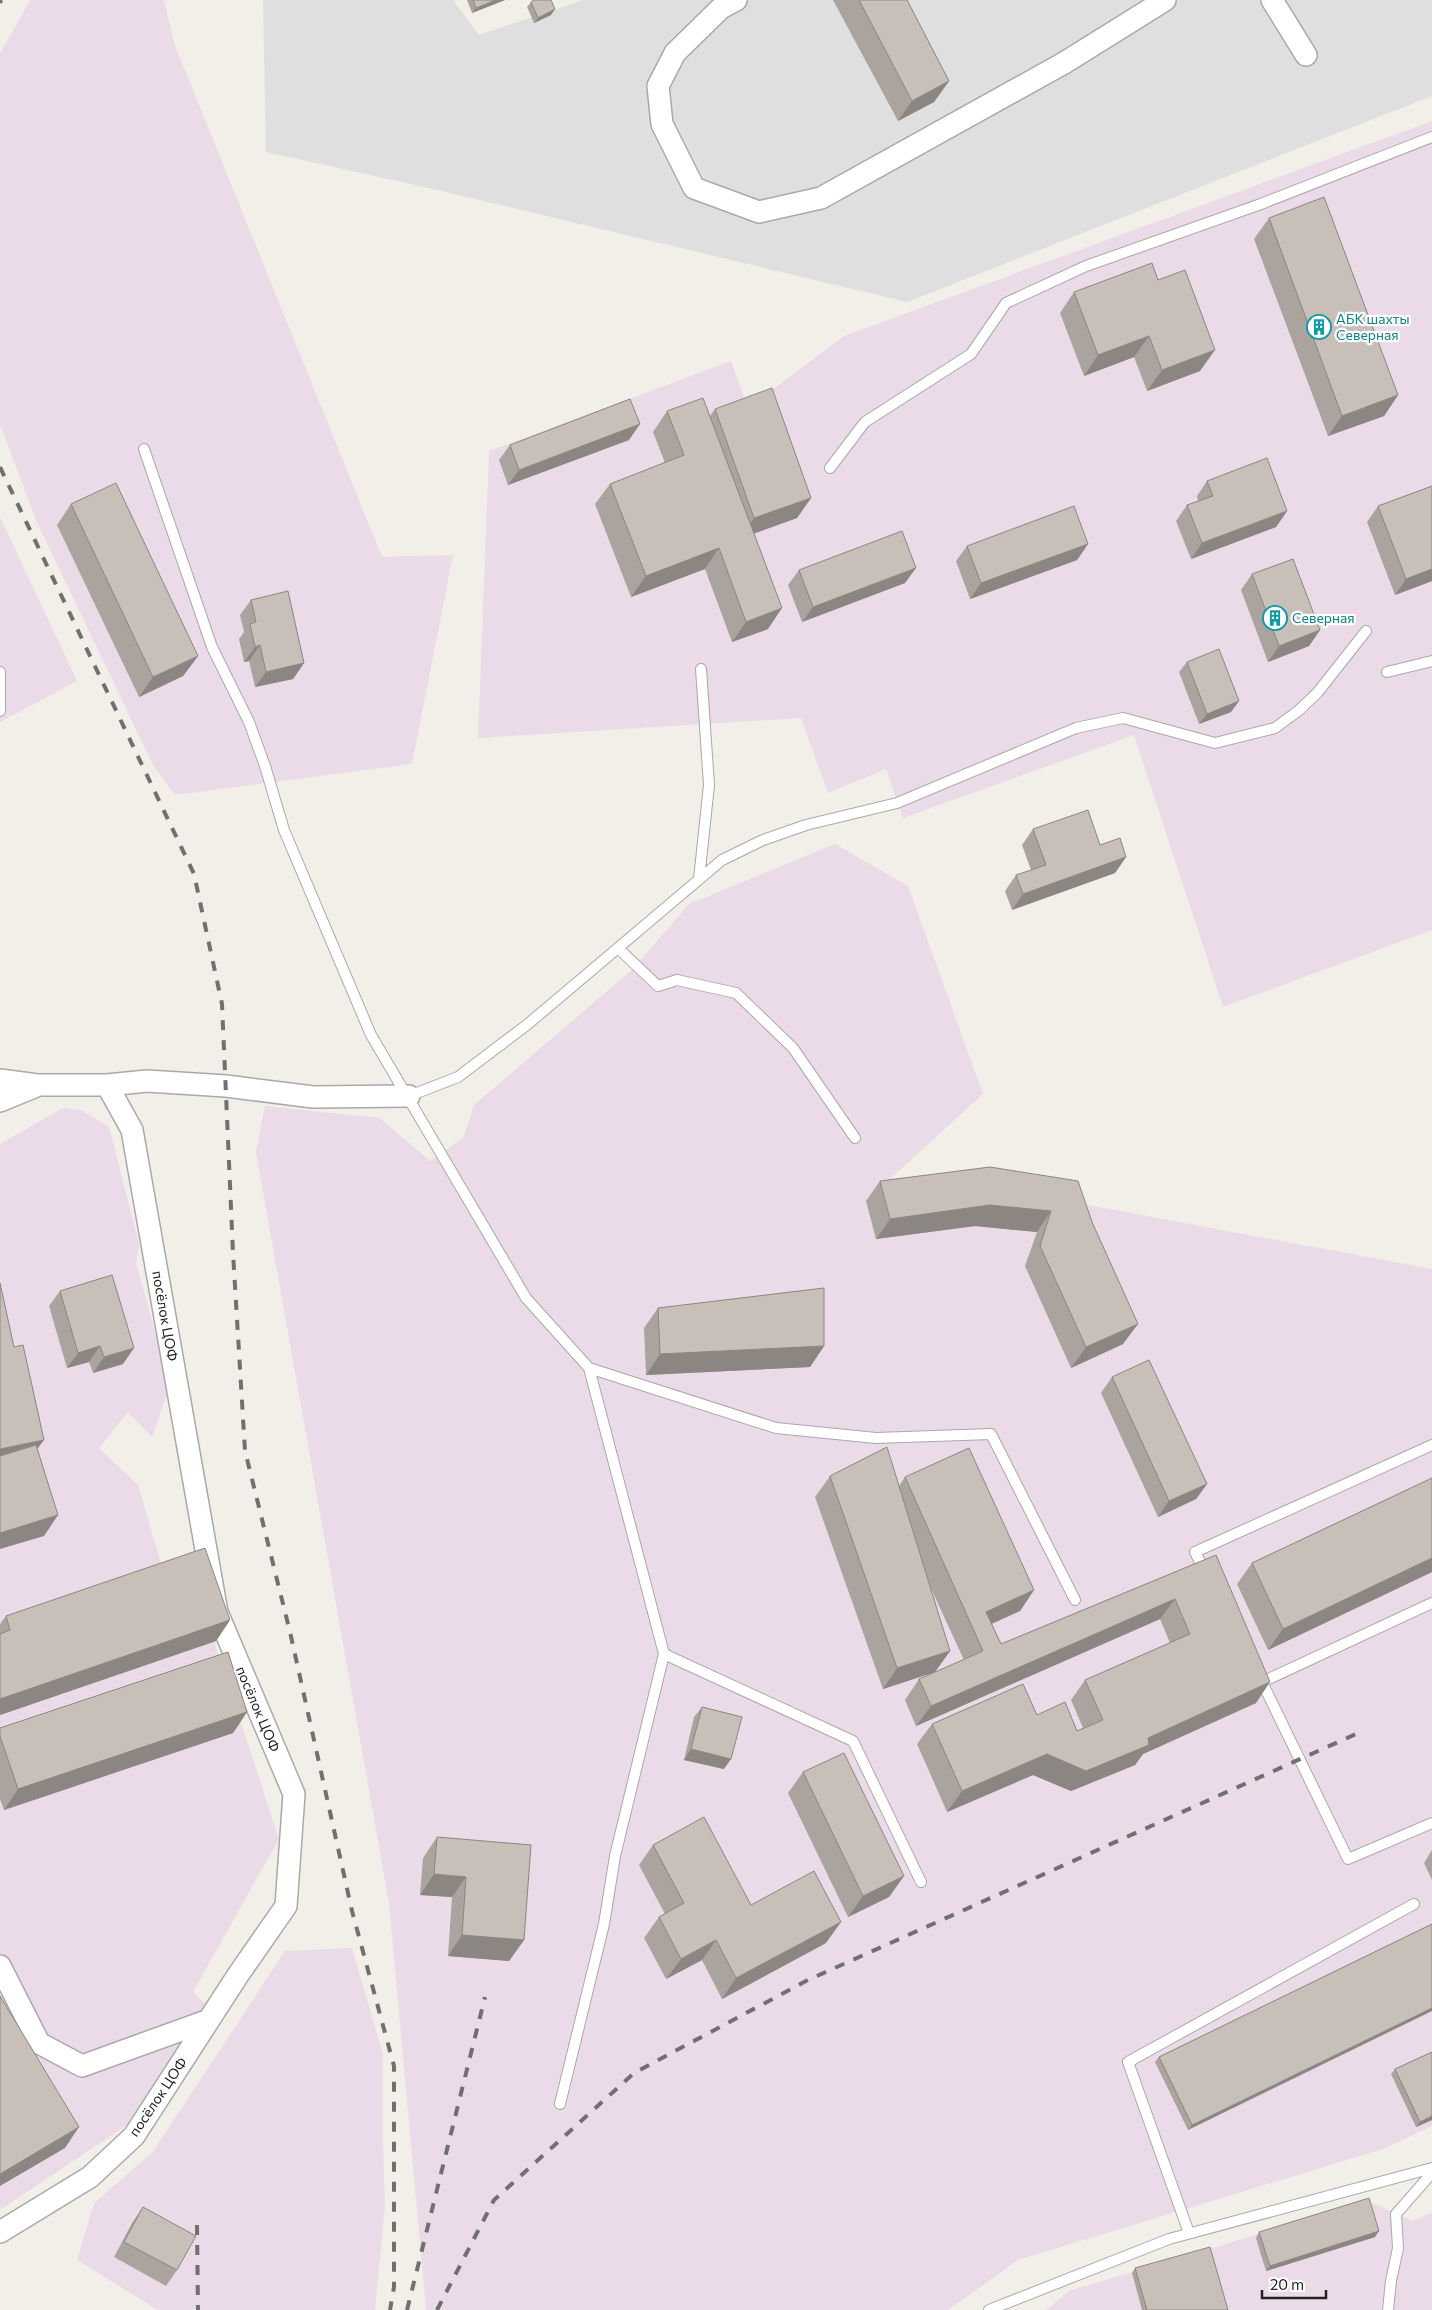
<svg xmlns="http://www.w3.org/2000/svg" width="1432" height="2310" font-family="Commissioner,sans-serif">
  <style>
    .residential { fill: #e0dfdf }
    .industrial { fill: #ebdbe8 }
    .lines { fill: none; stroke-linecap: round; stroke-linejoin: round }
    .service-casing { stroke: #a9a9a9; stroke-width: 12 }
    .minor-casing { stroke: #a9a9a9; stroke-width: 24 }
    .service { stroke: #fff; stroke-width: 10 }
    .minor { stroke: #fff; stroke-width: 21 }
    .rail { stroke: #707070; stroke-width: 4; stroke-dasharray: 10 10; stroke-linecap: butt }
    .wall { fill: #aba49e }
    .shaded-wall { fill: #8b8681 }
    .building { fill: #c7bfb8; stroke: #8b8681 }
    .labels { text-anchor: middle; stroke-width: 4.5; stroke-linejoin: round; paint-order: stroke }
    .culture-label { font-size: 14px; fill: #0d838f; stroke: #fff; text-anchor: start }
    .street-label { font-size: 14px; fill: #222; stroke: #fff }
  </style>
  <rect width="100%" height="100%" fill="#f2efe9"/>
  <!-- residential -->
  <path class="residential" d="M263 0H453L479 35 583 0H1432V96L907 302 442 191 266 152Z"/>
  <!-- industrial -->
  <path class="industrial" d="M30 0H164L174 43 382 557 453 555 412 764 175 795 153 765 36 520 0 424V54Z
    M1432 121V930L1223 1007 1134 735 903 818 886 769 828 793 801 718 478 738 489 451 731 361 748 408 844 336Z
    M0 517 77 681 0 722Z
    M835 844 908 886 983 1094 867 1200 1056 1199 1432 1269V2126L1383 2149 1018 2260 948 2310H426L389 1903 256 1152 265 1106 380 1118 430 1161 463 1138 474 1105 633 969 689 904Z
    M63 1108 81 1110 109 1127 139 1244 136 1263 170 1386 152 1437 128 1412 99 1448 138 1485 161 1563 186 1555 279 1839 193 1992 207 2006 139 2117 0 2210V1144Z
    M352 1948 383 2055V2140L385 2206 375 2310H158L77 2260 94 2203 152 2153 285 1951Z
    M1368 2201 1413 2221 1432 2212V2310H1046L1069 2291Z"/>
  <g class="lines">
    <defs>
      <path id="service" d="M144 449 212 647 249 722 265 766 284 830 371 1035 526 1298 589 1368 664 1654 615 1856 604 1924 560 2104
        M830 468 865 422 971 354 1006 303 1086 266 1261 204 1432 137
        M0 672V711
        M1387 672 1432 661
        M699 879 709 785 701 669
        M618 948 658 986 677 980 736 993 793 1048 855 1138
        M409 1096 458 1077 528 1024 722 860 763 840 806 825 897 803 1076 728 1123 718 1215 743 1275 728 1298 711 1318 692 1366 631
        M589 1368 776 1428 876 1438 991 1434 1075 1600
        M1205 1572 1195 1552 1432 1445
        M664 1654 853 1741 921 1882
        M1260 1679 1262 1682 1432 1603
        M1262 1682 1348 1859 1432 1823
        M1189 2233 1128 2062 1414 1904
        M989 2310 1169 2239 1432 2168
        M1388 2310 1391 2281 1398 2248 1396 2214 1432 2173"/>
      <path id="minor" d="M736 0 721 8 675 53 658 86 662 124 694 188 759 212 821 198 1064 63 1165 0
        M1272 0 1306 55
        M0 1080 37 1085
        M0 1101 39 1085H107L147 1081 226 1086 313 1097 409 1096
        M0 1966 39 2043 82 2066 209 2020
        M0 2232 90 2177 134 2136 238 1975 286 1906 294 1794 217 1612 132 1130 107 1085"/>
    </defs>
    <!-- service casing -->
    <use href="#service" class="service-casing"/>
    <!-- minor casing -->
    <use href="#minor" class="minor-casing"/>
    <!-- service -->
    <use href="#service" class="service"/>
    <!-- minor -->
    <use href="#minor" class="minor"/>
    <!-- rail -->
    <path class="rail" d="M0 3 1 0
      M0 467 194 874 222 1004 233 1253 245 1451 290 1632 352 1911 394 2066V2287L390 2310
      M197 2225 198 2310
      M407 2310 485 1997
      M437 2310 494 2200 634 2073 808 1980 1356 1734"/>
  </g>
  <!-- wall -->
  <path class="wall" d="M467 0H505L472 13Z
    M833 0H907L949 81 934 102 898 121Z
    M531 2 551 15 534 23 527 7Z
    M1269 218 1398 395 1384 416 1328 436 1254 239Z
    M1158 280 1200 371 1147 391 1134 357 1084 376 1060 313 1074 292Z
    M715 409 811 498 797 518 754 533 768 629 732 642 705 569 631 597 595 504 610 484 665 463 653 432 667 411 710 416Z
    M629 440 508 485 499 460 510 445Z
    M1207 481 1287 511 1276 527 1191 559 1176 521 1187 505 1198 501 1197 496Z
    M1432 486V581L1395 595 1367 522 1378 506Z
    M71 504 198 656 183 676 139 697 57 525Z
    M1088 544 1077 560 970 599 956 561 967 546Z
    M799 570 905 583 802 622 788 585Z
    M1252 574 1320 630 1309 646 1268 662 1241 590Z
    M251 600 304 663 293 679 255 687 249 661 244 662 239 639 244 632 240 615Z
    M1187 662 1231 712 1199 724 1179 672Z
    M1033 829 1100 845 1126 857 1115 873 1012 910 1005 891 1016 875 1031 870 1022 845Z
    M880 1181H1078L1123 1344 1071 1368 1025 1266 1037 1232 975 1226 876 1239 866 1201Z
    M60 1291 123 1364 93 1373 89 1362 67 1368 49 1306Z
    M658 1308 824 1346 810 1367 646 1375 644 1328Z
    M1112 1377 1207 1484 1196 1499 1158 1517 1101 1393Z
    M830 1476 899 1486 905 1477 1034 1590 1020 1611 992 1624 1001 1644 1216 1555 1256 1703 1143 1754 1135 1765 1071 1791 1033 1775 947 1812 917 1744 932 1724 1037 1715 1077 1731 1083 1728 1071 1700 1085 1680 1170 1643 1160 1619 916 1726 905 1700 919 1679 964 1660 928 1582 950 1651 935 1672 883 1689 815 1497Z
    M1432 1478V1572L1268 1650 1237 1584 1252 1563Z
    M6 1616 230 1620 216 1641 0 1715V1624Z
    M702 1707 724 1769 684 1760 694 1717Z
    M247 1712 233 1733 4 1810 0 1799V1728Z
    M803 1772 904 1876 889 1897 848 1917 788 1793Z
    M437 1837 524 1940 509 1961 448 1956 452 1897 420 1895 423 1858Z
    M653 1845 751 1905 826 1943 722 1999 702 1960 666 1979 644 1938 659 1917 665 1914 639 1865Z
    M1432 1850V1880L1424 1863Z
    M1432 1924 1188 2130 1155 2062 1159 2057Z
    M1432 2052V2120L1416 2127 1391 2074 1395 2069Z
    M143 2207 177 2270 166 2286 114 2257 132 2223Z
    M1259 2232 1375 2237 1266 2271 1256 2238Z
    M1135 2268 1228 2310H1142L1132 2273Z"/>
  <!-- shaded-wall -->
  <path class="shaded-wall" d="M496 0H505L472 13 476 8Z
    M555 9 551 15 534 23 538 18Z
    M949 81 934 102 898 121 912 101Z
    M1149 336 1134 357 1084 376 1098 355Z
    M1215 350 1200 371 1147 391 1162 370Z
    M1398 395 1384 416 1328 436 1342 416Z
    M640 424 629 440 508 485 519 470Z
    M811 498 797 518 739 539 754 518Z
    M1287 511 1276 527 1191 559 1202 543Z
    M1088 544 1077 560 970 599 981 583Z
    M719 548 705 569 631 597 646 576Z
    M916 568 905 583 802 622 813 607Z
    M1432 569V581L1395 595 1406 579Z
    M782 608 768 629 732 642 746 622Z
    M1320 630 1309 646 1268 662 1279 646Z
    M260 645 249 661 244 662 255 647Z
    M198 656 183 676 139 697 153 677Z
    M304 663 293 679 255 687 266 672Z
    M1239 701 1231 712 1199 724 1207 714Z
    M1126 857 1115 873 1012 910 1023 894Z
    M990 1205 1051 1211 1037 1232 975 1226 876 1239 890 1219Z
    M1138 1324 1123 1344 1071 1368 1086 1347Z
    M100 1346 89 1362 67 1368 78 1353Z
    M824 1346 810 1367 646 1375 660 1354Z
    M134 1348 123 1364 93 1373 104 1357Z
    M44 1440 29 1460 0 1467V1449Z
    M1207 1484 1196 1499 1158 1517 1169 1501Z
    M58 1515 44 1536 0 1549V1533Z
    M1432 1558V1572L1268 1650 1283 1629Z
    M1034 1590 1020 1611 974 1631 986 1612Z
    M1175 1599 1160 1619 916 1726 931 1706Z
    M230 1620 216 1641 0 1715V1699Z
    M950 1651 935 1672 883 1689 897 1668Z
    M1270 1682 1256 1703 1143 1754 1135 1765 1071 1791 1033 1775 947 1812 962 1791 1047 1754 1148 1738Z
    M247 1712 233 1733 4 1810 18 1789Z
    M691 1749 731 1759 724 1769 684 1760Z
    M434 1874 466 1877 452 1897 420 1895Z
    M904 1876 889 1897 848 1917 863 1896Z
    M841 1922 826 1943 722 1999 736 1978Z
    M462 1935 524 1940 509 1961 448 1956Z
    M716 1940 702 1960 666 1979 681 1959Z
    M1432 2008V2011L1188 2130 1192 2125Z
    M1432 2116V2120L1416 2127 1420 2122Z
    M79 2127 65 2148 0 2186V2174Z
    M1379 2231 1375 2237 1266 2271 1270 2266Z"/>
  <!-- building -->
  <path class="building" d="M473 0H496L476 8Z
    M534 0H551L555 9 538 18 531 2Z
    M859 0H907L949 81 912 101Z
    M1324 197 1398 395 1342 416 1269 218Z
    M1152 263 1158 280 1185 270 1215 350 1162 370 1149 336 1098 355 1074 292Z
    M772 388 811 498 754 518 715 409Z
    M703 398 782 608 746 622 719 548 646 576 610 484 684 455 667 411Z
    M630 399 640 424 519 470 510 445Z
    M1267 458 1287 511 1202 543 1187 505 1213 496 1207 481Z
    M116 483 198 656 153 677 71 504Z
    M1432 486V569L1406 579 1378 506Z
    M1074 506 1088 544 981 583 967 546Z
    M902 531 916 568 813 607 799 570Z
    M1293 559 1320 630 1279 646 1252 574Z
    M288 591 304 663 266 672 260 645 255 647 250 624 256 622 251 600Z
    M1219 649 1239 701 1207 714 1187 662Z
    M1088 810 1100 845 1120 838 1126 857 1023 894 1016 875 1046 865 1033 829Z
    M990 1167 1078 1181 1092 1222 1138 1324 1086 1347 1040 1246 1051 1211 990 1205 890 1219 880 1181Z
    M112 1275 134 1348 104 1357 100 1346 78 1353 60 1291Z
    M0 1283 14 1347 23 1345 44 1440 0 1449Z
    M824 1288V1346L660 1354 658 1308Z
    M1149 1360 1207 1484 1169 1501 1112 1377Z
    M36 1445 58 1515 0 1533V1456Z
    M887 1447 950 1651 897 1668 830 1476Z
    M969 1448 1034 1590 986 1612 1001 1644 1216 1555 1270 1682 1148 1738 1149 1745 1086 1771 1047 1754 962 1791 932 1724 1023 1684 1037 1715 1065 1702 1077 1731 1103 1720 1085 1680 1190 1634 1175 1599 931 1706 919 1679 983 1651 905 1477Z
    M1432 1478V1558L1283 1629 1252 1563Z
    M205 1548 230 1620 0 1699V1634L10 1630 6 1616Z
    M228 1652 247 1712 18 1789 0 1736V1728Z
    M702 1707 742 1717 731 1759 691 1749Z
    M844 1753 904 1876 863 1896 803 1772Z
    M704 1817 751 1905 814 1871 841 1922 736 1978 716 1940 681 1959 659 1917 684 1903 653 1845Z
    M437 1837 531 1845 524 1940 462 1935 466 1877 434 1874Z
    M1432 1924V2008L1192 2125 1159 2057Z
    M0 1996 79 2127 0 2174Z
    M1432 2052V2116L1420 2122 1395 2069Z
    M1369 2198 1379 2231 1270 2266 1259 2232Z
    M143 2207 196 2236 177 2270 124 2242Z
    M1210 2247 1228 2310H1147L1135 2268Z"/>
  <!-- icons -->
  <defs>
    <symbol id="building-ring" viewBox="-11 -11 22 22"><circle r="9.5" fill="#fff" stroke="#0f9aa8" stroke-width="1.5"/><path d="M-4-6H4V6H1V3H-1V6H-4ZM-2.5-4.3h1.7v1.8h-1.7ZM.8-4.3h1.7v1.8H.8ZM-2.5-1h1.7V.8h-1.7ZM.8-1h1.7V.8H.8Z" fill="#0f9aa8"/></symbol>
  </defs>
  <g fill-rule="evenodd">
    <use href="#building-ring" x="1305" y="313" width="28" height="28"/>
    <use href="#building-ring" x="1261" y="604" width="28" height="28"/>
  </g>
  <g class="labels">
    <!-- culture labels -->
    <g class="culture-label">
      <text x="1336" y="324">АБК шахты<tspan x="1336" dy="16">Северная</tspan></text>
      <text x="1292" y="623">Северная</text>
    </g>
    <!-- street labels -->
    <g class="street-label">
      <text transform="translate(165 1316) rotate(80)" y="5">посёлок ЦОФ</text>
      <text transform="translate(258 1709) rotate(67)" y="5">посёлок ЦОФ</text>
      <text transform="translate(158 2097) rotate(-56)" y="5">посёлок ЦОФ</text>
    </g>
  </g>
  <!-- scale -->
  <path d="M1262 2290v8h64v-8" fill="none" stroke="#222222" stroke-width="2.5"/>
  <text x="1270" y="2290" font-size="15" fill="#222222" stroke="#ffffff" stroke-width="4" paint-order="stroke">20 m</text>
</svg>
